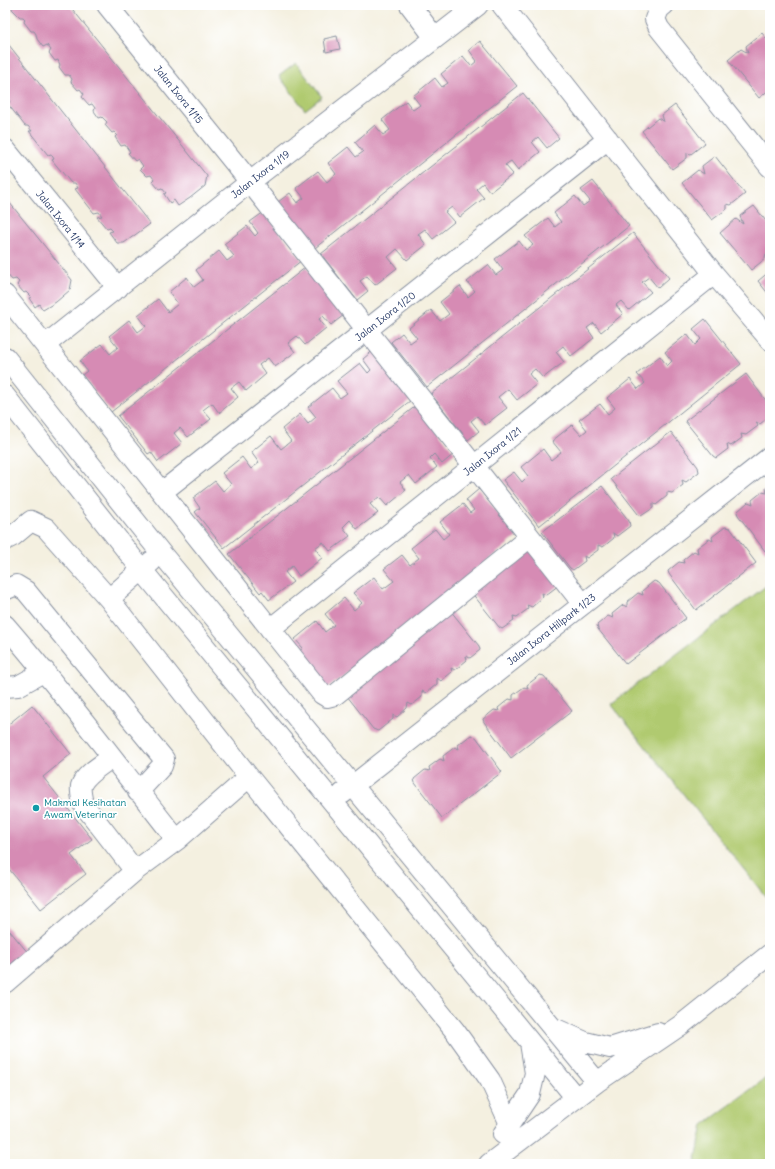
<svg xmlns="http://www.w3.org/2000/svg" width="775" height="1169" font-family="Delius,sans-serif">
  <style>
    .green { fill: #b0ca70; stroke: #667c67 }
    .building { fill: #d68bb4 }
    .lines { fill: none; stroke-linecap: round; stroke-linejoin: round }
    .minor-casing { stroke: #88909f; stroke-width: 22 }
    .minor { stroke: #fff; stroke-width: 20 }
    .culture-dot { fill: #0f9aa8; stroke: #fff; stroke-width: 1.5 }
    .labels { text-anchor: middle; stroke-width: 3.5; stroke-linejoin: round; paint-order: stroke }
    .street-label { font-size: 10px; fill: #1b2f5e; stroke: #fff }
    .culture-label { font-size: 10px; fill: #0d838f; stroke: #fff; text-anchor: start }
  </style>
  <rect width="100%" height="100%" fill="#fff"/>
  <filter id="ink" filterUnits="userSpaceOnUse"><feTurbulence type="fractalNoise" baseFrequency=".025" numOctaves="2"/><feDisplacementMap in="SourceGraphic" scale="8" xChannelSelector="R" yChannelSelector="G"/><feConvolveMatrix kernelMatrix="1 2 1 2 8 2 1 2 1" color-interpolation-filters="sRGB"/></filter>
  <filter id="wash" filterUnits="userSpaceOnUse"><feTurbulence type="fractalNoise" baseFrequency=".012" numOctaves="4" result="noise"/><feDisplacementMap in="SourceGraphic" scale="16" xChannelSelector="R" yChannelSelector="G"/><feGaussianBlur stdDeviation="0.9" result="paint"/><feColorMatrix in="noise" values="0 0 0 0 0 0 0 0 0 0 0 0 0 0 0 0 0 1.4 0 .05"/><feComposite in="paint" operator="in"/></filter>
  <g filter="url(#wash)">
    <rect width="100%" height="100%" fill="#f4f0e0"/>
    <!-- green -->
    <path class="green" d="M296 63 322 97 305 110 279 76Z
      M770 583V902L611 704Z
      M770 1075V1164H695L703 1125Z"/>
    <g id="blocks">
      <!-- building -->
      <path class="building" d="M13 5H69L207 176 205 186 190 198 178 206 174 200 170 203 164 194 166 193 162 188 159 189 152 181 154 179 151 175 147 176 140 169 143 166 138 159 135 161 128 153 130 152 125 145 121 146 115 137 117 135 114 132 112 133 105 125 107 122 102 117 99 118 94 111 95 108 92 104 89 105 82 97 84 94 80 89 78 90 71 82 72 79 69 75H65L59 67 60 65 58 60 55 61 49 53 51 50 47 45 43 47 37 39 36 34 34 31H31L24 22 25 19 23 17H20L12 9Z
        M762 33 770 43V89L759 98 728 60 741 49 748 53 746 46Z
        M337 36 340 49 326 52 324 39Z
        M5 40 150 224 124 243H117L109 232 113 231 110 228 107 229 97 217 102 216 99 212 94 213 75 189 78 188 75 183H71L52 160 54 159 51 154 48 155 29 131H32L28 126H25L7 103 10 102 7 97H5Z
        M480 41 517 86 315 248 278 202 290 193 297 203 304 198 296 188 318 171 327 182 336 174 328 163 348 147 356 157 363 152 355 142 375 125 383 135 390 130 382 120 406 101 413 110 420 105 413 96 435 78 442 87 448 83 441 74 463 56 471 66 477 61 469 50Z
        M523 93 559 138 547 148 538 137 532 142 540 152 518 170 511 161 505 165 513 174 490 192 483 183 476 189 484 198 460 217 452 207 445 212 454 222 433 239 425 229 418 234 426 245 407 260 397 249 388 257 397 268 375 285 367 276 360 281 368 291 357 300 321 254Z
        M675 105 705 143 691 154 687 153V158L672 169 642 131 658 118 664 122 662 115Z
        M715 156 745 194 731 205 727 204V209L712 220 682 183 698 170 704 174 702 166Z
        M593 181 629 226 427 387 391 342 402 333 410 343 417 338 409 328 431 310 440 321 449 314 440 302 460 286 468 297 475 291 467 282 488 265 496 275 503 270 495 259 519 241 526 250 533 245 525 236 548 218 555 227 561 222 554 213 575 196 583 206 590 201 581 190Z
        M5 197 72 280 70 290 56 302 43 310 39 304 35 307 29 298 31 297 26 292 24 293 17 285 19 282 16 279 12 280 6 273 8 270 5 266Z
        M754 206 770 226V255L766 254 765 259 751 270 720 233 736 219 743 224 740 216Z
        M264 212 302 260 111 412 82 375 87 371 80 361 102 344 110 354 118 347 109 336 129 320 138 332 146 326 138 315 158 299 168 312 178 304 169 292 187 277 194 287 203 280 196 270 219 251 227 261 234 256 224 244 247 226 255 236 258 233 250 222Z
        M633 233 669 278 658 288 649 277 642 282 651 292 629 310 621 301 616 305 623 314 601 332 594 323 587 328 594 338 571 356 563 346 556 352 564 362 543 378 535 369 529 374 537 384 517 400 508 389 498 397 507 408 485 425 477 416 471 421 479 431 468 440 431 394Z
        M306 267 344 315 331 325 323 316 319 319 326 328 305 345 297 336 288 343 295 352 275 367 268 358 259 365 266 374 246 391 239 382 231 388 238 397 219 413 212 403 203 410 211 419 188 437 180 428 174 433 182 443 158 462 151 452 148 454 118 416Z
        M770 271V296L758 281Z
        M705 319 741 364 539 526 503 480 514 472 522 482 528 476 521 467 543 449 551 460 561 452 552 441 572 425 581 435 587 430 579 420 600 404 608 414 615 408 607 398 630 379 638 389 645 383 637 374 660 356 667 366 672 361 665 352 687 334 695 345 701 339 693 329Z
        M376 348 415 397 224 548 195 512 200 508 193 498 215 481 223 491 231 484 222 473 242 457 251 469 259 463 251 452 271 436 281 449 291 441 282 429 300 414 308 424 316 417 308 407 332 388 340 398 347 393 337 381 360 363 368 373 371 370 363 359Z
        M746 374 770 406V416L760 424 756 422 758 426 746 435 741 434 742 438 731 446 727 444 728 449 716 458 713 456 685 421Z
        M417 405 455 453 442 464 434 454 430 458 437 467 416 484 409 475 400 482 406 490 387 506 379 497 370 504 378 513 357 529 350 520 343 527 350 536 330 551 323 542 315 548 322 558 299 576 292 566 285 572 293 582 269 600 262 591 260 593 229 554Z
        M671 432 698 467 699 472 686 482 682 480 683 485 672 493 667 492V496L656 505 653 503V508L641 516 638 514 611 479Z
        M770 485V547L765 551 738 515 737 512 748 502 753 504 752 500 762 492 767 493 766 488Z
        M602 486 629 521 630 526 617 536 613 533 614 538 603 547 598 545V550L587 558 584 556 585 561 573 570 570 568 542 532Z
        M479 489 517 537 327 689 298 652 303 648 295 639 317 621 325 632 334 625 325 614 344 598 354 610 362 603 353 593 374 577 383 589 394 581 384 569 402 555 410 565 419 558 411 548 435 529 443 539 449 534 440 522 463 504 470 513 474 510 466 500Z
        M725 527 730 528 756 563 696 610 669 574 668 571 679 562 684 563 683 560 694 551 698 553 697 548 709 539 713 541 712 537Z
        M532 545 559 585 546 595 542 593 543 597 532 607 527 605 528 609 517 617 513 616 514 621 502 629 499 627 471 592Z
        M654 581 659 583 686 618 626 664 598 629 597 625 608 616 613 618 612 614 623 605 627 607V602L638 593 643 595 642 591Z
        M450 610 479 646 480 650 470 658 466 656 467 660 455 670 451 668 452 672 441 681 437 678V684L426 693 422 691V697L412 705 408 703 407 708 397 717 393 715V719L378 731 373 729 347 696Z
        M540 675 544 676 572 711 511 758 484 722 483 719 494 710 499 711 498 708 509 699 513 700V695L524 687 528 689 527 685Z
        M32 705 71 754 43 777 92 839 71 855 86 874 41 909 5 864V727Z
        M471 735 476 737 502 772 442 818 415 783 414 779 425 770 430 771 429 767 440 759 444 761 443 756 455 747 459 749 458 745Z
        M5 925 29 954 5 973Z"/>
    </g>
  </g>
  <g filter="url(#ink)">
    <use href="#blocks" fill-opacity="0" stroke="#88909f" stroke-width="1"/>
    <g class="lines">
      <defs>
        <path id="minor" d="M107 5 250 182 583 604
          M410 5 435 38
          M502 5 714 274 770 340
          M664 5 659 9 655 19 659 28 770 167
          M5 149 118 288
          M5 295 322 694 327 697 335 695 530 537
          M45 345 250 182 478 5
          M5 357 161 553 597 1082
          M5 396 142 570 576 1098
          M162 492 608 139
          M5 540 13 536 31 521 46 528 109 599 249 777 455 1031 490 1080 510 1124
          M5 590 16 585 26 591 164 759 162 766 138 792
          M109 599 152 561
          M5 625C65 694 120 768 177 840
          M270 629 714 274
          M5 687 18 686 45 671
          M111 758C103 764 84 775 81 786 80 791 82 799 83 804L135 871
          M342 794 770 457
          M5 983 135 871 177 840 249 777
          M556 1029 585 1042 610 1048 658 1033
          M503 1134 530 1094 535 1073 530 1043
          M489 1164 597 1082 681 1025 770 954"/>
      </defs>
      <!-- minor casing -->
      <use href="#minor" class="minor-casing"/>
      <!-- minor -->
      <use href="#minor" class="minor"/>
    </g>
  </g>
  <!-- markers -->
  <circle class="culture-dot" cx="36" cy="808" r="4"/>
  <g class="labels">
    <!-- street labels -->
    <g class="street-label">
      <text transform="translate(179 94) rotate(51)" y="4">Jalan Ixora 1/15</text>
      <text transform="translate(260 174) rotate(-38)" y="4">Jalan Ixora 1/19</text>
      <text transform="translate(61 219) rotate(51)" y="4">Jalan Ixora 1/14</text>
      <text transform="translate(385 316) rotate(-38)" y="4">Jalan Ixora 1/20</text>
      <text transform="translate(492 451) rotate(-39)" y="4">Jalan Ixora 1/21</text>
      <text transform="translate(551 629) rotate(-38)" y="4">Jalan Ixora Hillpark 1/23</text>
    </g>
    <!-- culture labels -->
    <g class="culture-label">
      <text x="44" y="806">Makmal Kesihatan<tspan x="44" dy="12">Awam Veterinar</tspan></text>
    </g>
  </g>
  <!-- margin -->
  <rect width="775" height="1169" fill="none" stroke="#fff" stroke-width="20"/>
</svg>
